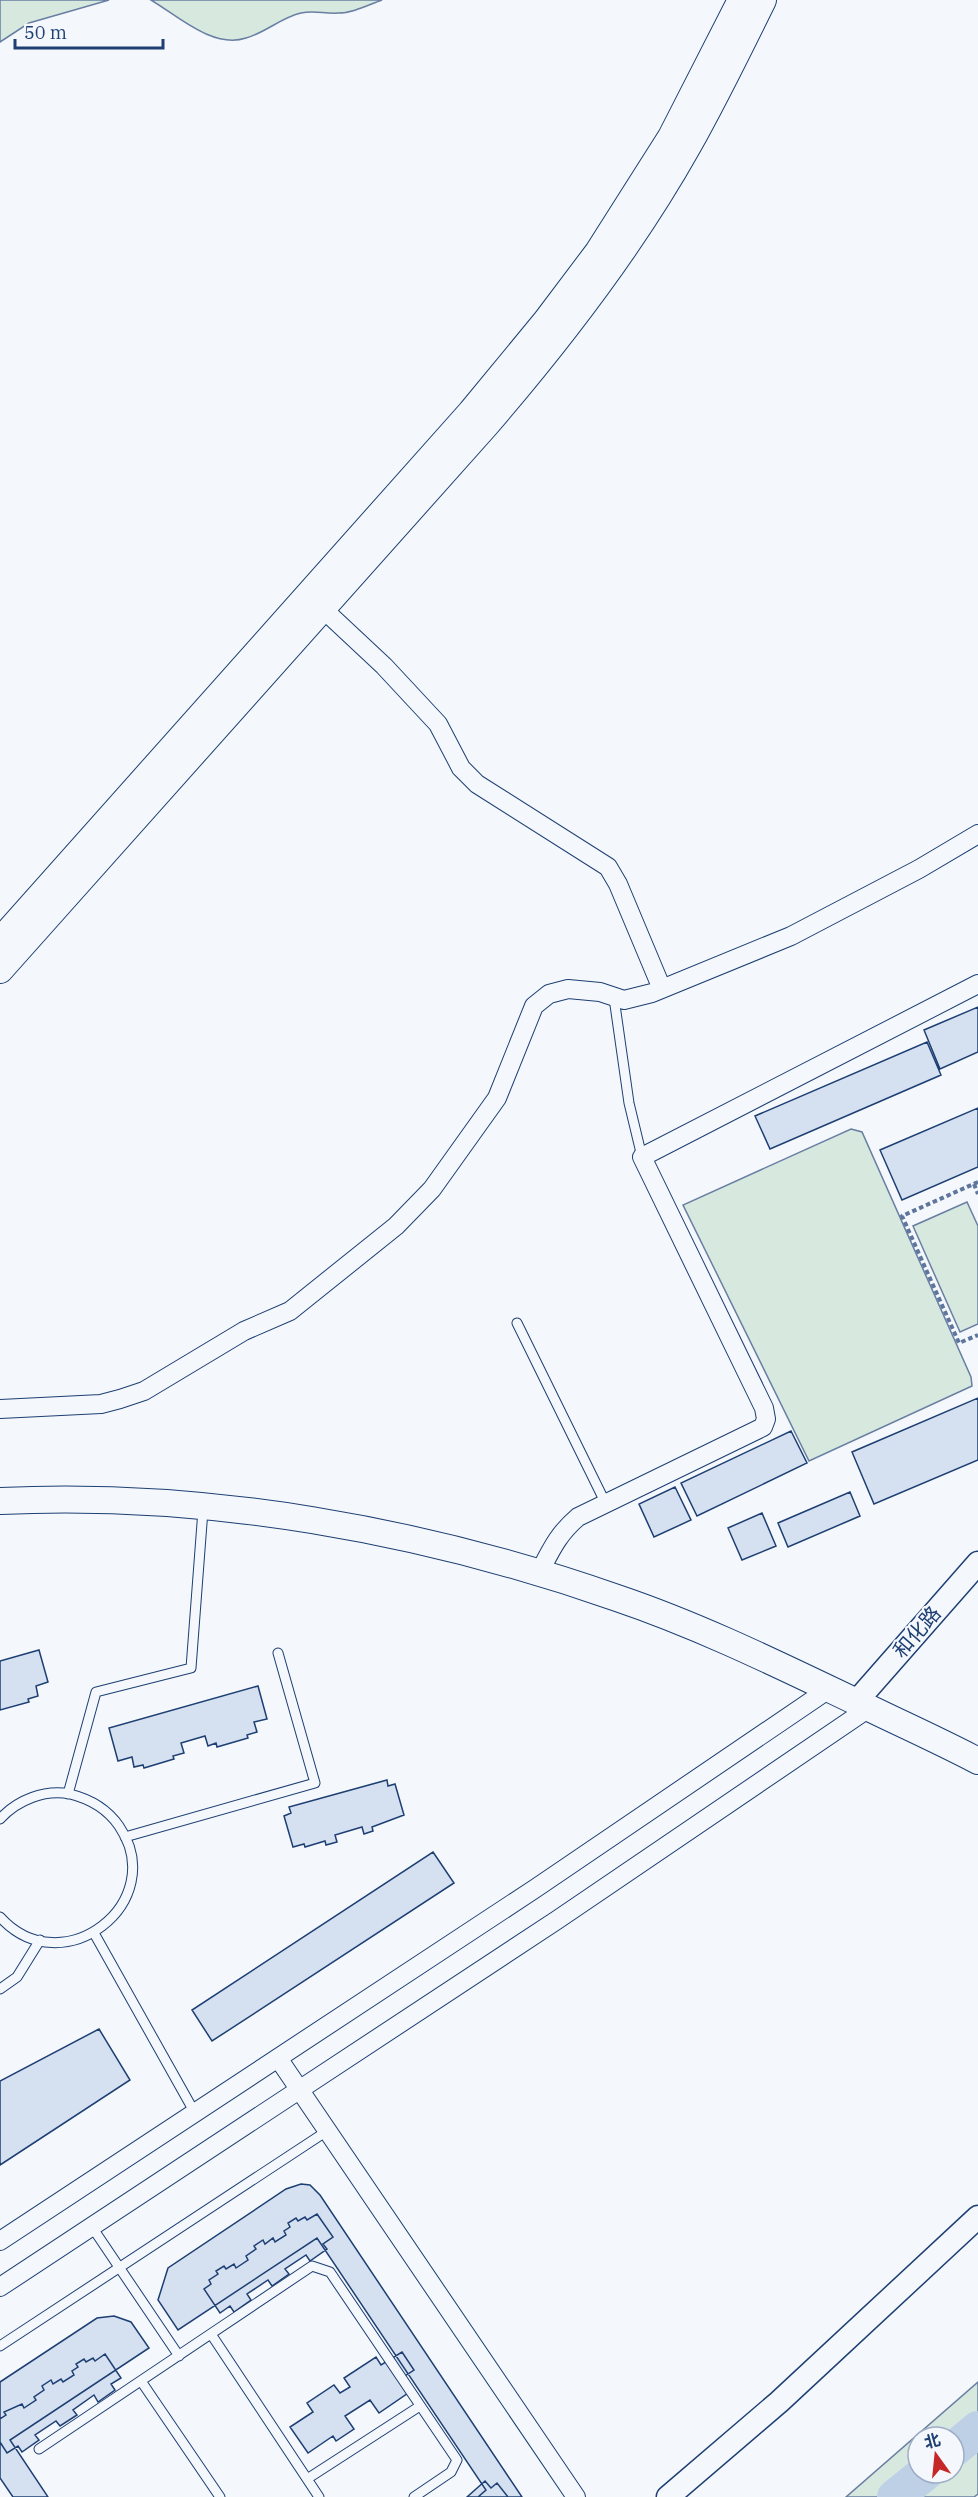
<svg xmlns="http://www.w3.org/2000/svg" width="978" height="2497" font-family="'IBM Plex Serif','Noto Sans SC',serif">
  <style>
    .green { fill: #d7e8df; stroke: #687fa3; stroke-width: 1.5; fill-rule: evenodd }
    .lines { fill: none; stroke-linecap: round; stroke-linejoin: round }
    .river { stroke: #bed0e5; stroke-width: 36 }
    .building { fill: #d5e0f0; stroke: #1d3f73; stroke-width: 1.5 }
    .service-casing { stroke: #1d3f73; stroke-width: 11 }
    .minor-casing { stroke: #1d3f73; stroke-width: 20 }
    .tertiary-casing { stroke: #1d3f73; stroke-width: 25 }
    .secondary-casing { stroke: #1d3f73; stroke-width: 28 }
    .path { stroke: #5e769c; stroke-width: 4; stroke-dasharray: 4.5 3; stroke-linecap: butt }
    .service { stroke: #f4f7fb; stroke-width: 9 }
    .minor { stroke: #f4f7fb; stroke-width: 18 }
    .tertiary { stroke: #f4f7fb; stroke-width: 22 }
    .secondary { stroke: #f4f7fb; stroke-width: 26 }
    .labels { text-anchor: middle; stroke-width: 4.5; stroke-linejoin: round; paint-order: stroke }
    .street-label { font-size: 20px; fill: #1d3f73; stroke: #f4f7fb }
  </style>
  <rect width="100%" height="100%" fill="#f4f7fb"/>
  <!-- green -->
  <path class="green" d="M0 0H109L29 23 0 42Z
    M151 0H382C368 5 353 13 338 13 325 14 314 10 301 13 282 17 265 33 246 38 213 49 178 16 151 0Z
    M851 1129 862 1132 971 1377 972 1386 809 1461 683 1205Z
    M967 1202 978 1226V1324L960 1332 913 1226Z
    M978 2382V2494L974 2497H846ZM918 2437H954V2473H918Z"/>
  <g class="lines">
    <!-- river -->
    <path class="river" d="M954 2449 978 2429
      M895 2497 925 2473"/>
  </g>
  <!-- building -->
  <path class="building" d="M978 1007V1052L940 1069 924 1030Z
    M927 1042 941 1075 770 1149 755 1116Z
    M978 1108V1167L902 1200 880 1150Z
    M978 1398V1460L874 1504 852 1452Z
    M791 1431 807 1463 697 1516 681 1483Z
    M675 1487 691 1520 654 1537 639 1504Z
    M850 1492 860 1516 788 1547 778 1523Z
    M762 1513 776 1546 742 1560 728 1528Z
    M39 1650 48 1682 36 1686 38 1696 28 1699 29 1702 0 1710V1661Z
    M258 1686 267 1719 254 1722 257 1732 247 1735 248 1738 217 1747 216 1743 208 1746 205 1736 181 1743 184 1753 173 1756 174 1759 144 1768 143 1765 134 1767 132 1757 118 1761 109 1728Z
    M387 1780 388 1786 395 1784 404 1815 372 1827 373 1831 364 1834 362 1827 335 1835 337 1842 326 1845 325 1841 305 1847 304 1844 293 1847 284 1816 291 1813 289 1807Z
    M433 1852 454 1883 212 2041 192 2010Z
    M99 2029 130 2080 0 2165V2081Z
    M301 2184 310 2185 320 2195 522 2497H478L486 2490 317 2238 178 2330 158 2300 168 2268 286 2189Z
    M317 2214 333 2237 323 2244 327 2249 310 2261 306 2255 285 2269 289 2274 272 2286 268 2280 247 2294 251 2300 234 2312 230 2306 220 2313 204 2289 211 2284 209 2280 218 2274 216 2271 224 2266 226 2269 234 2264 236 2268 248 2260 246 2256 256 2249 254 2246 263 2240 265 2244 273 2238 275 2242 286 2235 284 2231 290 2227 288 2223 296 2218 298 2221 305 2217 307 2220Z
    M114 2316 131 2322 149 2348 10 2440 48 2497H13L0 2478V2382L97 2318Z
    M402 2352 414 2370 402 2378 411 2391 379 2413 370 2400 345 2416 354 2429 336 2441 333 2436 308 2453 290 2427 313 2412 307 2403 334 2385 340 2393 350 2387 344 2378 376 2357 381 2365Z
    M105 2354 121 2378 111 2384 115 2390 98 2402 94 2395 73 2410 77 2415 60 2426 56 2421 35 2435 39 2440 22 2452 18 2446 7 2453 0 2442V2419L6 2415 4 2412 22 2404 24 2408 36 2400 34 2397 44 2390 42 2386 51 2380 53 2384 61 2379 63 2382 74 2375 72 2371 78 2367 76 2364 84 2359 86 2362 93 2358 95 2361Z
    M485 2481 491 2488 497 2483 508 2497H467Z"/>
  <g class="lines">
    <defs>
      <path id="service" d="M614 998 629 1103 642 1157
        M517 1323 606 1504
        M68 1794 96 1692 191 1668 203 1510
        M0 1819C17 1800 45 1789 70 1794 90 1799 108 1810 119 1826 171 1902 62 1986 0 1917
        M125 1837 315 1783 278 1653
        M94 1933 195 2113
        M0 1989 17 1977 40 1940
        M92 2227 179 2356
        M211 2334 319 2497
        M0 2346 327 2131
        M141 2381 220 2497
        M39 2449 312 2266 330 2272 457 2460 451 2472 414 2497
        M307 2479 420 2406"/>
      <path id="minor" d="M322 608 384 666 438 724 461 768 477 784 608 867 618 884 662 989
        M0 1409 101 1404 120 1399 144 1391 244 1331 290 1311 396 1226 432 1189 497 1098 534 1006 549 994 568 989 600 992 624 1000 652 993 791 936 919 869 978 834
        M539 1573C551 1550 558 1534 578 1517L763 1427 766 1419 764 1408 642 1157 978 984
        M278 2058 576 2497
        M0 2241 536 1888 829 1689
        M0 2287 557 1920 869 1708"/>
      <path id="tertiary" d="M856 1702 978 1563
        M668 2497 779 2402 978 2217"/>
      <path id="secondary" d="M0 941 471 412 546 321 598 252 671 137 741 0
        M0 970 486 425C561 338 632 246 688 146 715 98 739 49 763 0
        M0 1501C206 1491 423 1530 617 1598 703 1627 785 1668 867 1707 904 1725 942 1742 978 1761"/>
    </defs>
    <!-- service casing -->
    <use href="#service" class="service-casing"/>
    <!-- minor casing -->
    <use href="#minor" class="minor-casing"/>
    <!-- tertiary casing -->
    <use href="#tertiary" class="tertiary-casing"/>
    <!-- secondary casing -->
    <use href="#secondary" class="secondary-casing"/>
    <!-- path -->
    <path class="path" d="M978 1182 902 1216 959 1343 978 1335
      M974 1184 978 1194"/>
    <!-- service -->
    <use href="#service" class="service"/>
    <!-- minor -->
    <use href="#minor" class="minor"/>
    <!-- tertiary -->
    <use href="#tertiary" class="tertiary"/>
    <!-- secondary -->
    <use href="#secondary" class="secondary"/>
  </g>
  <g class="labels">
    <!-- street labels -->
    <g class="street-label">
      <text transform="translate(917 1632) rotate(-49)" y="7">和化路</text>
    </g>
  </g>
  <!-- north arrow -->
  <g transform="translate(936 2455) rotate(345)"><circle r="28" fill="#f4f7fb" stroke="#9eadc5" stroke-width="1.5"/>
  <path d="M0-4.5L10 22L0 15L-10 22Z" fill="#c62828"/>
  <text y="-9" font-size="16" font-weight="bold" text-anchor="middle" fill="#1d3f73">北</text>
  </g>
  <!-- scale -->
  <path d="M15 39v9h148v-9" fill="none" stroke="#1d3f73" stroke-width="3"/>
  <text x="24" y="39" font-size="18" fill="#1d3f73" stroke="#f4f7fb" stroke-width="4.5" paint-order="stroke">50 m</text>
</svg>
